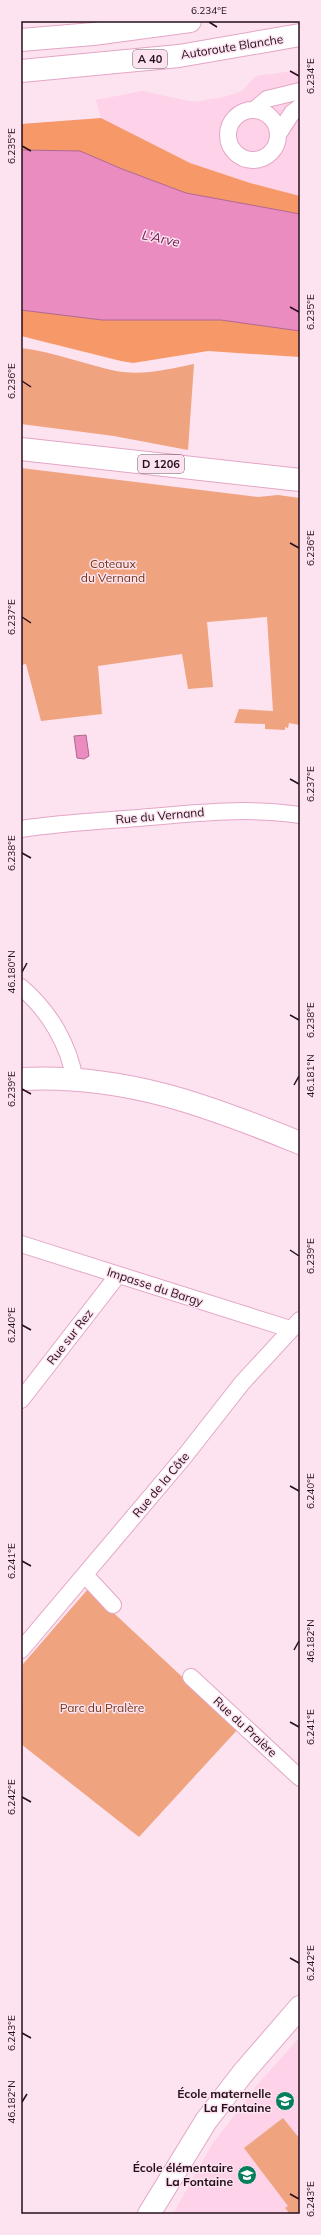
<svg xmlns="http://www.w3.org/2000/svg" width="321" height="2235" font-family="Mulish,sans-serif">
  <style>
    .built { fill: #fed2e8 }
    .green { fill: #efa37f }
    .forest { fill: #f79869 }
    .water { fill: #eb8cc1; stroke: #b0668f }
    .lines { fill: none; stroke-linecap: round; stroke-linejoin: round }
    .street-casing { stroke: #e4a6c7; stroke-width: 18 }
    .secondary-casing { stroke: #e4a6c7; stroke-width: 24 }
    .primary-casing { stroke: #e4a6c7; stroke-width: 24 }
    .highway-casing { stroke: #e4a6c7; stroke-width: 24 }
    .street { stroke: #fff; stroke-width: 16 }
    .secondary { stroke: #fff; stroke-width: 22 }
    .primary { stroke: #fff; stroke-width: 22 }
    .highway { stroke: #fff; stroke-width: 22 }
    .ticks { fill: none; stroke: #250f1b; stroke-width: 1.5 }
    .labels { text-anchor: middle; stroke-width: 3; stroke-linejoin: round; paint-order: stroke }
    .shield { fill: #fde2f0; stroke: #664e5b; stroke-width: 1 }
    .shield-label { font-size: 11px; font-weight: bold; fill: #250f1b }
    .street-label { font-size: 12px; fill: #250f1b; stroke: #fde2f0 }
    .park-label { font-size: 12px; fill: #743716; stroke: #fde2f0 }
    .poi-label { font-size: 12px; font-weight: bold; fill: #250f1b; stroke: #fde2f0; text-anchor: end }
    .water-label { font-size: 13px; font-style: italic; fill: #68154b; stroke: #fde2f0 }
    .neatline { fill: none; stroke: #250f1b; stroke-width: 1.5 }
    .ticks-label { font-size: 10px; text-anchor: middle; fill: #250f1b }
  </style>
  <rect width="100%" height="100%" fill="#fde2f0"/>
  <!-- built -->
  <path class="built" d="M300 70V196L250 183 190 163 101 118 96 100 142 91 194 102 224 97 242 91 256 76Z
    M300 2037V2214H173L211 2146 258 2084Z"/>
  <!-- green -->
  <path class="green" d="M21 348C54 352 84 364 116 371 142 376 169 369 194 364L188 450 114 436 21 424Z
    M21 468 258 497 278 495 300 498V725L289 723 288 728 285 727V730L265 729V724L234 723 239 709 273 711 267 617 207 622 213 687 188 689 182 654 98 666 102 714 41 721 26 664 21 665Z
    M88 1589 238 1729 139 1837 21 1744 23 1664Z
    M283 2118 300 2139V2214H290L285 2208 288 2206 244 2148Z"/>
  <!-- forest -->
  <path class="forest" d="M101 118 190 163 250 183 300 196V214L186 193 122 169 80 151 21 150V124Z
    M21 310 102 320H221L300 331V357L208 351 133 363 121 361 21 336Z"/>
  <!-- water -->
  <path class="water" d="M21 150 80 151 122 169 186 193 300 214V331L221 320H102L21 310Z
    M86 735 89 756 84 759 77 758 74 736Z"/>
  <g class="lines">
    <defs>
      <path id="street" d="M228 135a25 25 0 1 1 50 0a25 25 0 1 1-50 0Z
        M254 110 267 99 300 91
        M279 133 292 113 300 107
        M21 829C60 823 100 821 139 818 193 813 247 807 300 815
        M21 987C49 1011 69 1044 75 1081
        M21 1244 290 1329
        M21 1400 118 1275
        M85 1575 113 1605
        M21 1650 184 1457 242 1383 300 1320
        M191 1677 300 1778"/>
      <path id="secondary" d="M21 1079C124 1074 207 1105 300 1143
        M149 2214 206 2121 243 2073 300 2007"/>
      <path id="primary" d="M21 449 300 480"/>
      <path id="highway" d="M21 40 93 34 190 21
        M21 71 179 56 300 35"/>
    </defs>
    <!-- street casing -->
    <use href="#street" class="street-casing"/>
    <!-- secondary casing -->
    <use href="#secondary" class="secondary-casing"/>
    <!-- primary casing -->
    <use href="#primary" class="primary-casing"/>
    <!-- highway casing -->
    <use href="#highway" class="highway-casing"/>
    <!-- street -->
    <use href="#street" class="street"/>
    <!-- secondary -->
    <use href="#secondary" class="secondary"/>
    <!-- primary -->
    <use href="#primary" class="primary"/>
    <!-- highway -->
    <use href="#highway" class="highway"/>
  </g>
  <!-- ticks -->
  <path class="ticks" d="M209 22 217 27M290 71 299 76M22 146 31 151M290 307 299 312M22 381 31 387M290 543 299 548M22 617 31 623M290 779 299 784M22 853 31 858M22 972 27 963M290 1015 299 1020M294 1085 299 1076M22 1089 31 1094M290 1250 299 1256M22 1325 31 1330M290 1486 299 1491M22 1561 31 1566M294 1650 299 1641M290 1722 299 1727M22 1797 31 1802M290 1958 299 1963M22 2033 31 2038M22 2102 27 2094M290 2194 299 2199"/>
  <!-- icons -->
  <defs>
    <symbol id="school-disc" viewBox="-11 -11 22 22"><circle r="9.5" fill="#047e5d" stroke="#fde2f0"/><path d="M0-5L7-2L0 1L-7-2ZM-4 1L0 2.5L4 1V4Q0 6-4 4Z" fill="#fff"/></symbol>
  </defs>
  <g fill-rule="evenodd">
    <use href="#school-disc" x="274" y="2090" width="22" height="22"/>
    <use href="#school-disc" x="236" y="2164" width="22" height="22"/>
  </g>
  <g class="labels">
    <!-- shield labels -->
    <g class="shield">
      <rect x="133" y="50" width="34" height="18" rx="3"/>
      <rect x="138" y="455" width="46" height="18" rx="3"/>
    </g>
    <g class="shield-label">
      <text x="150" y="63">A 40</text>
      <text x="161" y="468">D 1206</text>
    </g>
    <!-- street labels -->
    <g class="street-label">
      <text transform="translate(232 47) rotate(-9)" y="4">Autoroute Blanche</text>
      <text transform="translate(160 816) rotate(-5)" y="4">Rue du Vernand</text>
      <text transform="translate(155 1287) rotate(18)" y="4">Impasse du Bargy</text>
      <text transform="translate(70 1337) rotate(-52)" y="4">Rue sur Rez</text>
      <text transform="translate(161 1485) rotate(-50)" y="4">Rue de la Côte</text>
      <text transform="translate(245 1727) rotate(43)" y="4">Rue du Pralère</text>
    </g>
    <!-- park labels -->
    <g class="park-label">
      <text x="113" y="568">Coteaux<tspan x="113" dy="14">du Vernand</tspan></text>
      <text x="102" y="1712">Parc du Pralère</text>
    </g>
    <!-- poi labels -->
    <g class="poi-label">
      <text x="271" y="2098">École maternelle<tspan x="271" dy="14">La Fontaine</tspan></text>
      <text x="233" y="2172">École élémentaire<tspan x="233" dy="14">La Fontaine</tspan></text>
    </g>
    <!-- water labels -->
    <g class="water-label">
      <text transform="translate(161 238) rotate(12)" y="5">L'Arve</text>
    </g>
  </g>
  <!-- border -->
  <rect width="321" height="2235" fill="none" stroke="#fde2f0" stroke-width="44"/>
  <rect x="22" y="22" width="277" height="2191" class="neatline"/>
  <g class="ticks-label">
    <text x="209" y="14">6.234°E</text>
    <text transform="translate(310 76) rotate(-90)" y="4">6.234°E</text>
    <text transform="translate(11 146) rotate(-90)" y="4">6.235°E</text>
    <text transform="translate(310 312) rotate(-90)" y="4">6.235°E</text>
    <text transform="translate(11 381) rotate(-90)" y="4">6.236°E</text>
    <text transform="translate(310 548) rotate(-90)" y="4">6.236°E</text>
    <text transform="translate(11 617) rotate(-90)" y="4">6.237°E</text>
    <text transform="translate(310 784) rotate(-90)" y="4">6.237°E</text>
    <text transform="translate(11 853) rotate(-90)" y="4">6.238°E</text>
    <text transform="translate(11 972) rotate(-90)" y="4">46.180°N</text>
    <text transform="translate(310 1020) rotate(-90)" y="4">6.238°E</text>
    <text transform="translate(310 1076) rotate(-90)" y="4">46.181°N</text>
    <text transform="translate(11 1089) rotate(-90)" y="4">6.239°E</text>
    <text transform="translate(310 1256) rotate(-90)" y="4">6.239°E</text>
    <text transform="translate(11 1325) rotate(-90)" y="4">6.240°E</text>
    <text transform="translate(310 1491) rotate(-90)" y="4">6.240°E</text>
    <text transform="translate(11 1561) rotate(-90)" y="4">6.241°E</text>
    <text transform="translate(310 1641) rotate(-90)" y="4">46.182°N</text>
    <text transform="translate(310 1727) rotate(-90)" y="4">6.241°E</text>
    <text transform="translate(11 1797) rotate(-90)" y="4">6.242°E</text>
    <text transform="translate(310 1963) rotate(-90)" y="4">6.242°E</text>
    <text transform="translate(11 2033) rotate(-90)" y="4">6.243°E</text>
    <text transform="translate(11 2102) rotate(-90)" y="4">46.182°N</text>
    <text transform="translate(310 2199) rotate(-90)" y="4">6.243°E</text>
  </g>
</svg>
